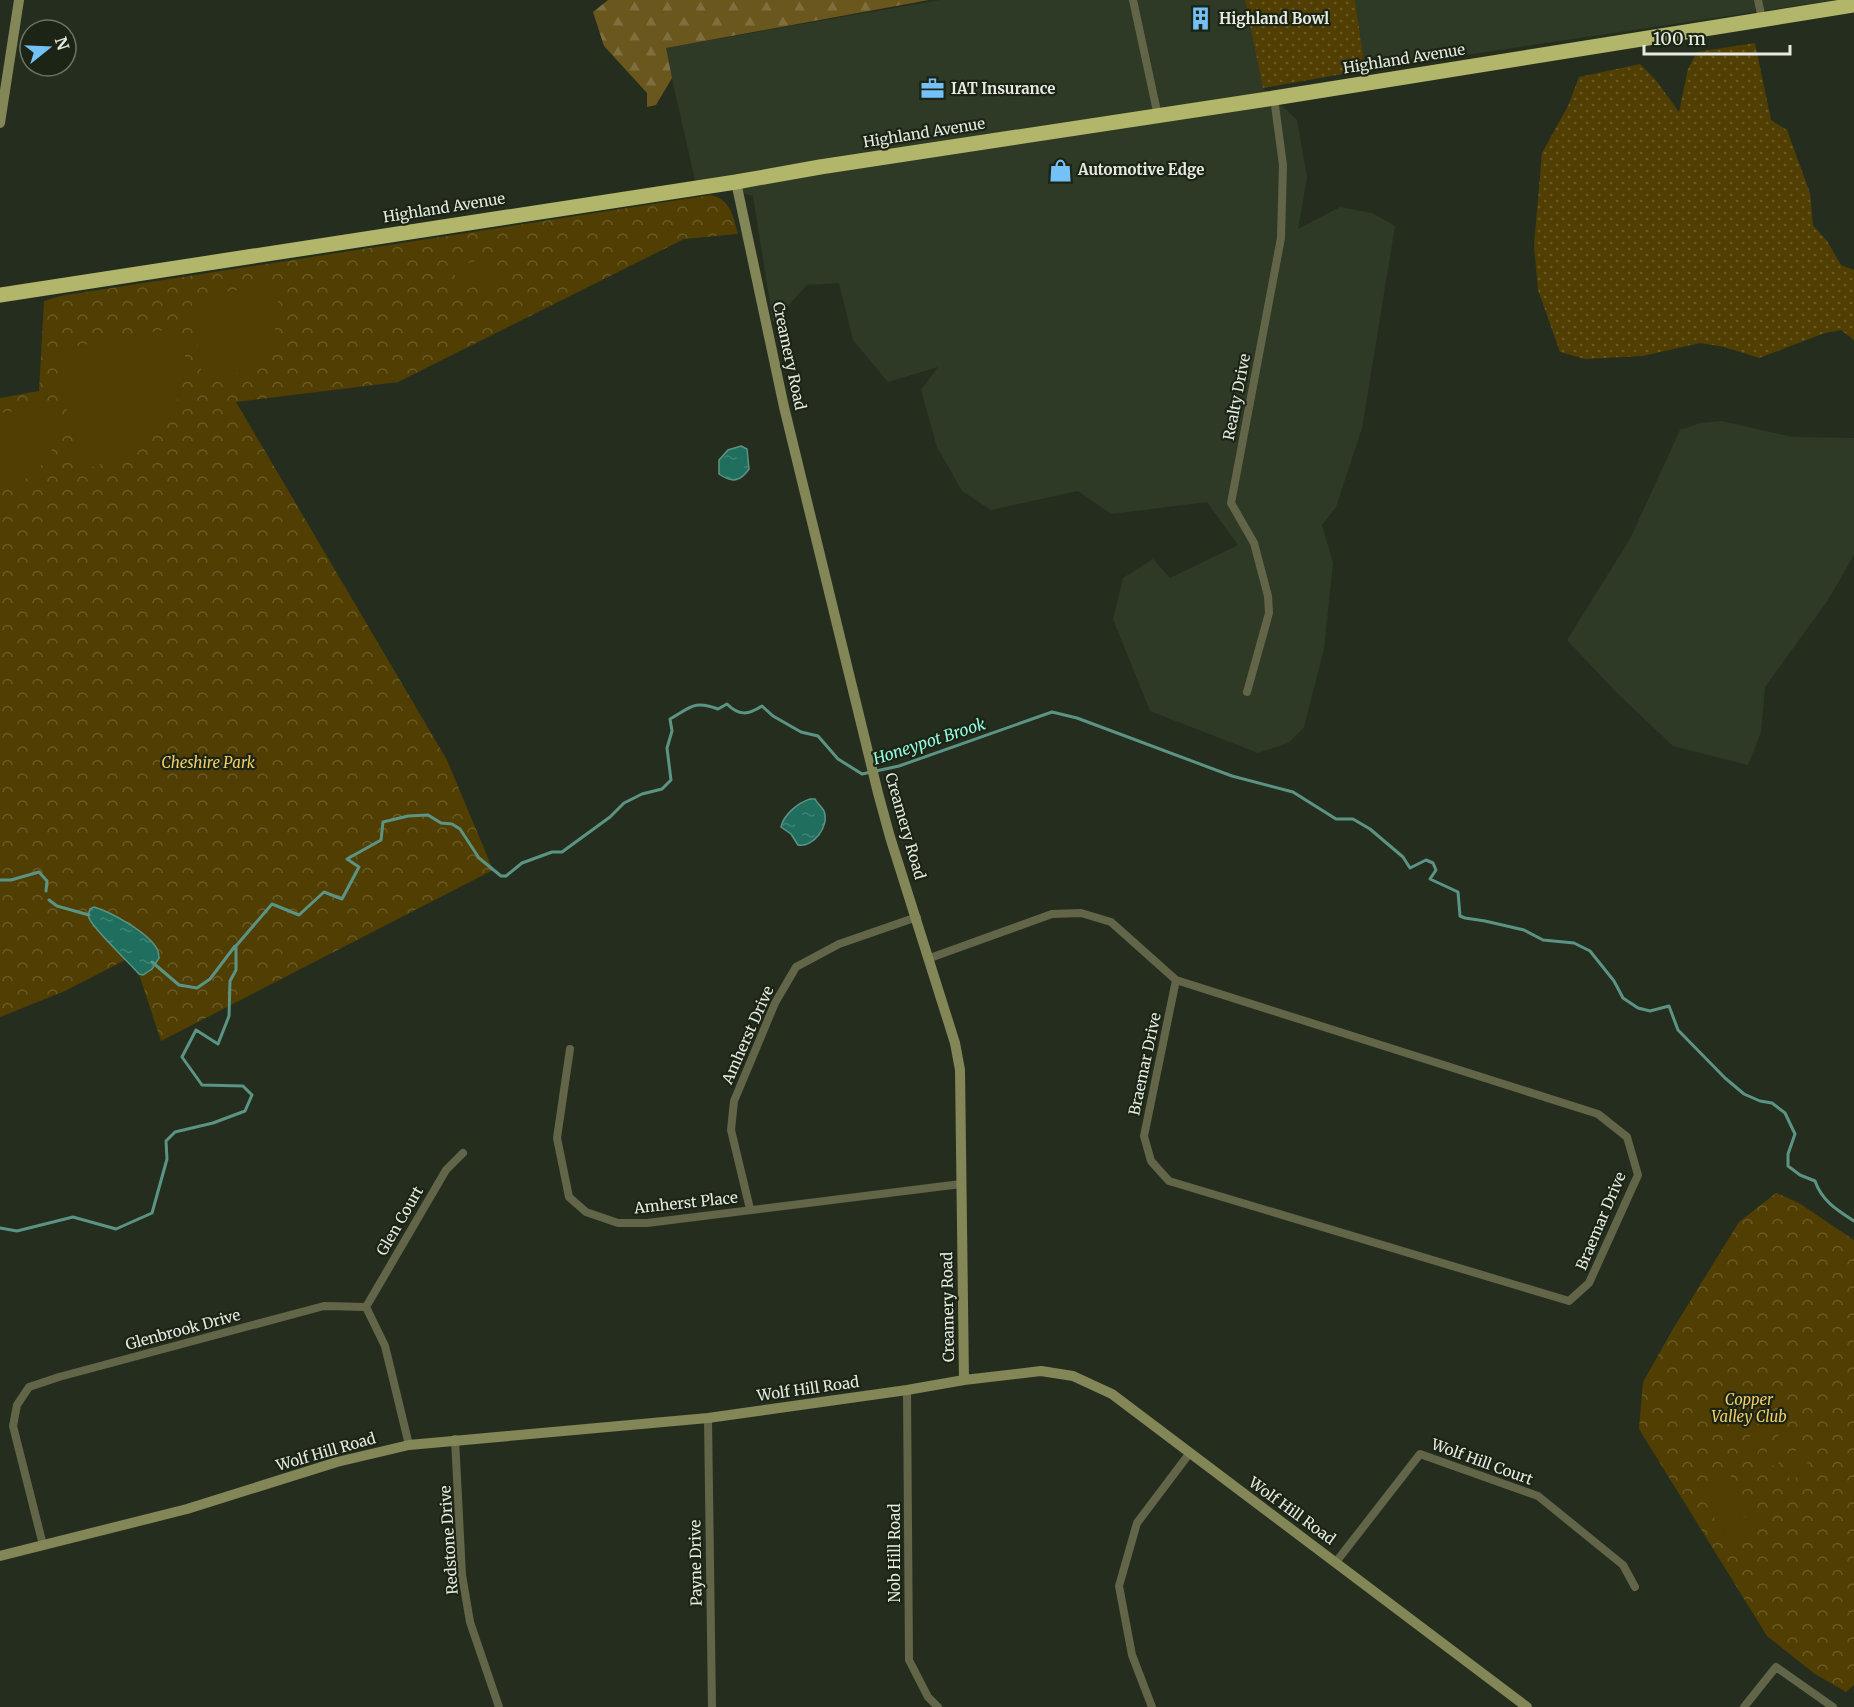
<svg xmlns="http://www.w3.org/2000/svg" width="1854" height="1707" font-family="Merriweather,serif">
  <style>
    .built { fill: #2e3a25 }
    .grass { fill: url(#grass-dots) }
    .forest { fill: url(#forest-firs) }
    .park { fill: url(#park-crowns) }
    .pitch { fill: #503e02 }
    .water { fill: url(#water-ripples); stroke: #5b9485; stroke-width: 1.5 }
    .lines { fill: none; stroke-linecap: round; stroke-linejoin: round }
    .stream { stroke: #5b9485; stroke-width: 3 }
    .street { stroke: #636548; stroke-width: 8 }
    .secondary { stroke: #838656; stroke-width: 10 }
    .highway { stroke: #b1b66a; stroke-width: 15 }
    .labels { text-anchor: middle; stroke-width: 4.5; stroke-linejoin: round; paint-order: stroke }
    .poi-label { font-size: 15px; font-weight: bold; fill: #e5ebe1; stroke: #1b2415; text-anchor: start }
    .street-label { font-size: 15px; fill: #e5ebe1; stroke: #1b2415 }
    .park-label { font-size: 15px; font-style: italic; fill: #f3ce67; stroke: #1b2415 }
    .water-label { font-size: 16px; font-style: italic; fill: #95fbe1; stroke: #1b2415 }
  </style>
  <defs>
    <pattern id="grass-dots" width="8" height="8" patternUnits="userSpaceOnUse" patternTransform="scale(1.5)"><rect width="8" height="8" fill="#503e02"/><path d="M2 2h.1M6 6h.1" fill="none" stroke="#695a27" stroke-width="1.8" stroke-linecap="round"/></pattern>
    <pattern id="forest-firs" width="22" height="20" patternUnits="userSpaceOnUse" patternTransform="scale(1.5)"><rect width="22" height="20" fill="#6a571d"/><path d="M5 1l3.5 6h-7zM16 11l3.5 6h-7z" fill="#7f6f3e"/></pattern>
    <pattern id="park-crowns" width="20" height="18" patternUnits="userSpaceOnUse" patternTransform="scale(1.5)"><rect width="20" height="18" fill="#503e02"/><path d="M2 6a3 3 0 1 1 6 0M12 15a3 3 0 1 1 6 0" fill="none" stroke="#695a27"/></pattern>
    <pattern id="water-ripples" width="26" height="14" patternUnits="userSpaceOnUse" patternTransform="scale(1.5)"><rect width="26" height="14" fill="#206e5e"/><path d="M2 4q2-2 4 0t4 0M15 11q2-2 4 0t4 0" fill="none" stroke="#408375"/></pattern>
  </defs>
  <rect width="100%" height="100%" fill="#252e1e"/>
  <!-- built -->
  <path class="built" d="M940 0H1836L1365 70 1263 88 1297 120 1307 178 1298 229 1340 207 1372 213 1395 226 1362 428 1336 507 1322 525 1333 563 1324 649 1304 727 1288 743 1258 753 1150 711 1113 619 1123 578 1153 559 1170 578 1238 545 1207 502 1111 514 1078 491 991 510 962 491 937 447 921 390 938 367 888 382 853 340 839 283 807 285 773 322 753 196 695 180 665 48Z
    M1722 421 1792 437 1854 438V555L1828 600 1765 687 1761 732 1748 765 1673 746 1618 694 1567 640 1630 539 1680 430 1700 423Z"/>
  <!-- grass -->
  <path class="grass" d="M1245 0H1355L1365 70 1263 88Z
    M1755 43 1771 120 1787 130 1810 193 1813 225 1827 241 1841 265 1854 270V340L1841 330 1825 333 1759 358 1724 347 1700 343 1643 356 1585 359 1560 352 1538 290 1534 245 1542 153 1568 106 1579 77 1640 64 1655 79 1679 112 1688 69 1697 52Z"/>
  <!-- forest -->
  <path class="forest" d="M608 0H929L666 48 672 78 656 105 647 107V93L604 46 593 12Z"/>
  <!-- park -->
  <path class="park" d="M711 195C731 200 733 216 738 234L684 239 398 382 236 402 447 760 493 870 161 1041 133 956 65 991 0 1017V398L39 391 44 301 60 296Z
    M1776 1193 1799 1203 1854 1240V1685L1846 1692 1815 1674 1767 1636 1639 1429 1643 1382 1673 1329 1739 1222Z"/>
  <!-- pitch -->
  <path class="pitch" d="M491 257 497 281 459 291 453 267Z
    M277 284C282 345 265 371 203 383L192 305 198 296Z
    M181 327C184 344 188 364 183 382 170 433 127 458 80 471L61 383 58 359 63 352 78 346Z
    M59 405C59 414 60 425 58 434 50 464 28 481 0 491V413Z
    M1729 1389 1742 1399 1721 1426 1708 1417Z
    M1747 1403 1760 1413 1739 1440 1726 1430Z
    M1765 1416 1778 1426 1757 1453 1744 1444Z
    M1783 1430 1796 1440 1775 1467 1763 1457Z
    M1801 1444 1814 1453 1793 1481 1781 1471Z
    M1730 1475 1737 1488 1707 1505 1700 1492Z
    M1741 1494 1748 1508 1718 1525 1711 1511Z
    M1752 1513 1760 1527 1730 1544 1722 1530Z"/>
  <!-- water -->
  <path class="water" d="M741 446 747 449 749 469C740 482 732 483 719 474V460L728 450Z
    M810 799H815C817 803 822 807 824 811 830 826 813 848 798 845L791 834 781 827C784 814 798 803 810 799Z
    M94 907C111 912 149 933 157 949 158 949 159 957 159 958L152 969 143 975 139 974C129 962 93 929 89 918 87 914 89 913 90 909Z"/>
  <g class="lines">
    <!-- stream -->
    <path class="stream" d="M0 880H11L39 872 47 881 46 891
      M49 900 57 906 89 915
      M152 962 179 985 197 988 210 979 235 946
      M0 1228 17 1231 73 1217 116 1229 152 1213 167 1159 166 1141 175 1132 213 1123 245 1111 252 1095 243 1086 202 1085 182 1057 196 1030 218 1044 229 1016 230 981 236 970V946L272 904 299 915 324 892 342 899 359 867 347 859 381 840 383 822 408 816 428 815 441 823 452 824 460 829 479 858 501 876H506L522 863 552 852H562L610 817 624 803 642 794 662 789 671 780 667 748 672 731 670 719C691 707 694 700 718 709L727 704C739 716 748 715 762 706L773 716 801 732 818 736 838 759 862 774 899 766 1052 712 1077 718 1232 776 1293 792 1336 819H1353L1370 829 1403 857 1410 868 1426 860 1433 863 1436 870 1430 879 1458 892 1460 916 1465 918 1485 921 1524 930 1543 940 1574 943 1590 951 1614 981 1623 998 1638 1008 1650 1011 1669 1006 1678 1030 1725 1078 1744 1094 1760 1101 1772 1103 1785 1113 1795 1134 1788 1154V1166L1800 1175 1815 1181C1822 1201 1837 1210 1854 1221"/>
    <!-- street -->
    <path class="street" d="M1133 0 1158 116
      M1758 0 1762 19
      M1247 692 1269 613 1268 596 1254 543 1231 503 1281 238 1283 165 1274 98
      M930 958 1052 914 1081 913 1111 922 1176 980
      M1176 980 1598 1114 1627 1137 1638 1175 1589 1283 1569 1301 1169 1181 1151 1161 1144 1136Z
      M570 1049 557 1138 569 1197 586 1212 618 1223H647L961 1184
      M750 1209 731 1130 734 1101 775 1003 796 967 839 944 917 917
      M366 1307 446 1170 463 1153
      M366 1307 385 1346 409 1445
      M907 1390 909 1660 928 1697 938 1707
      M708 1418 712 1707
      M455 1439 462 1575 470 1622 499 1707
      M43 1545 13 1426 17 1405 29 1387 59 1377 324 1306 366 1307
      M1336 1562 1420 1454 1538 1496 1623 1565 1635 1587
      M1152 1707 1132 1655 1119 1586 1137 1523 1189 1454
      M1744 1707 1776 1667 1833 1707"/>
    <!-- secondary -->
    <path class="secondary" d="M0 123 19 0
      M736 182 784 407 878 793 890 837 955 1043 960 1070 964 1380
      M0 1556 187 1509 337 1462 409 1445 708 1418 907 1390 964 1380 1041 1371 1073 1376 1112 1394 1527 1707"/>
    <!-- highway -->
    <path class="highway" d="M0 295 736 182 820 167 1274 98 1854 5"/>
  </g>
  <!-- icons -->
  <defs>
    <symbol id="building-bare" viewBox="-9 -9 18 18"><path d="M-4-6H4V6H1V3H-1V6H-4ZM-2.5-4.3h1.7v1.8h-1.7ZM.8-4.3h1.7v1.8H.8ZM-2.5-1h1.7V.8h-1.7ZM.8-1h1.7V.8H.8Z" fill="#73c1f6" stroke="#1b2415" stroke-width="2.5" paint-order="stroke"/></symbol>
    <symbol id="office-bare" viewBox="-9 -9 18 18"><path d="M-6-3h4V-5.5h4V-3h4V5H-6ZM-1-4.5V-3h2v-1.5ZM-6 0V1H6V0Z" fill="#73c1f6" stroke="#1b2415" stroke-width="2.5" paint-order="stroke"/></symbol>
    <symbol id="shop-bare" viewBox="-9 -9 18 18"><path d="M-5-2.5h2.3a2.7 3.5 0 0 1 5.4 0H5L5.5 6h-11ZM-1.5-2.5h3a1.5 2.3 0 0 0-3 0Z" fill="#73c1f6" stroke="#1b2415" stroke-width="2.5" paint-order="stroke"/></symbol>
  </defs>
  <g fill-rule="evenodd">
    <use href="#building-bare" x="1184" y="2" width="33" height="33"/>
    <use href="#office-bare" x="916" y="72" width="33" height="33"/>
    <use href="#shop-bare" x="1044" y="154" width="33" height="33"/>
  </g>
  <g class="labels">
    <!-- poi labels -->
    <g class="poi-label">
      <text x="1219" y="24">Highland Bowl</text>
      <text x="951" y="94">IAT Insurance</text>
      <text x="1078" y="175">Automotive Edge</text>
    </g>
    <!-- street labels -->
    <g class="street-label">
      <text transform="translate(1404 59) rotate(-9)" y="5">Highland Avenue</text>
      <text transform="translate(924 133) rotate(-9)" y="5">Highland Avenue</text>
      <text transform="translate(444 208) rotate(-9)" y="5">Highland Avenue</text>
      <text transform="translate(789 356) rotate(78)" y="5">Creamery Road</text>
      <text transform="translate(1237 397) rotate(-79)" y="5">Realty Drive</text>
      <text transform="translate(905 826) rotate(74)" y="5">Creamery Road</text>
      <text transform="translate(748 1035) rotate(-66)" y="5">Amherst Drive</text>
      <text transform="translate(1145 1064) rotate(-78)" y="5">Braemar Drive</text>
      <text transform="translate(686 1203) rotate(-6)" y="5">Amherst Place</text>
      <text transform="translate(400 1221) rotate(-60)" y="5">Glen Court</text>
      <text transform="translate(1601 1221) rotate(-67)" y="5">Braemar Drive</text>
      <text transform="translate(948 1307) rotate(-91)" y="5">Creamery Road</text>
      <text transform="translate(183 1330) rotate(-15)" y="5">Glenbrook Drive</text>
      <text transform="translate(808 1389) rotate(-8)" y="5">Wolf Hill Road</text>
      <text transform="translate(326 1452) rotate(-16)" y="5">Wolf Hill Road</text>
      <text transform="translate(1482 1462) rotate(20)" y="5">Wolf Hill Court</text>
      <text transform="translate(1292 1511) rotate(36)" y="5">Wolf Hill Road</text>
      <text transform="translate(449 1540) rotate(-94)" y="5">Redstone Drive</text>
      <text transform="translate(895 1553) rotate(-90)" y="5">Nob Hill Road</text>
      <text transform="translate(696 1563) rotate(-91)" y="5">Payne Drive</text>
    </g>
    <!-- park labels -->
    <g class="park-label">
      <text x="208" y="768">Cheshire Park</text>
      <text x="1749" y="1405">Copper<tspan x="1749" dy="17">Valley Club</tspan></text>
    </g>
    <!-- water labels -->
    <g class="water-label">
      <text transform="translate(929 741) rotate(-18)" y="6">Honeypot Brook</text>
    </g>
  </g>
  <!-- north arrow -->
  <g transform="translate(48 48) rotate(72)"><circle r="28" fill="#1b2415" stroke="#6c7467" stroke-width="1.5"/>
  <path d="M0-4.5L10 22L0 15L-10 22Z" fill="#73c1f6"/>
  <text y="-9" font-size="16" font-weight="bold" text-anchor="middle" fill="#e5ebe1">N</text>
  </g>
  <!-- scale -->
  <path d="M1644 45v9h146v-9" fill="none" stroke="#e5ebe1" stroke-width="3"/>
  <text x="1653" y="45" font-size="18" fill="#e5ebe1" stroke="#1b2415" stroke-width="4.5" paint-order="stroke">100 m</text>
</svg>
